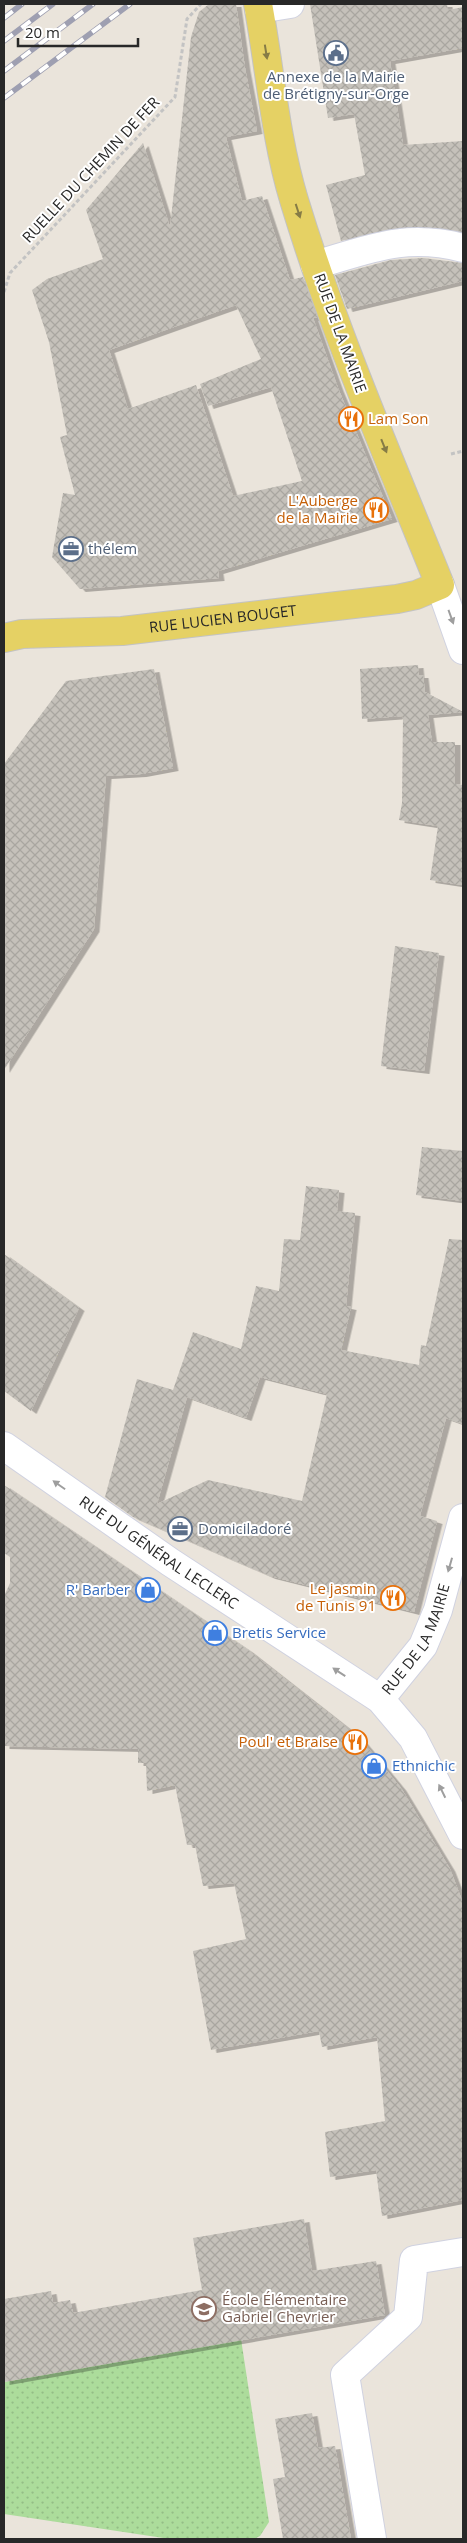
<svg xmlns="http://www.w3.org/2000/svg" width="467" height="2543" font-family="'Open Sans',sans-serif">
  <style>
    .park { fill: url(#park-dots) }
    .building { fill: url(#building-cross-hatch); fill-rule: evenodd; filter: url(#shadow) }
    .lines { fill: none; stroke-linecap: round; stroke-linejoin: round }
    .minor-casing { stroke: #d0d2e0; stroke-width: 30 }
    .major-casing { stroke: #c3c3c3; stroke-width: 30 }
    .path { stroke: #c3c3c3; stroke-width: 3; stroke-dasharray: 4 2.5; stroke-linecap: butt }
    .minor { stroke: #fff; stroke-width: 28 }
    .major { stroke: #e5d164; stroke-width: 28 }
    .rail-casing { stroke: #9e9fb1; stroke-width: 5.5 }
    .rail { stroke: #fff; stroke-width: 4; stroke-dasharray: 11; stroke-linecap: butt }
    .oneway { fill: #867c46 }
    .oneway2 { fill: #9e9e9e }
    .labels { text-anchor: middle; stroke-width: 4; stroke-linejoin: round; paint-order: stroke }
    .service-label { font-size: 15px; fill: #4e5e75; stroke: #fff; text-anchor: start }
    .street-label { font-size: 15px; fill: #282828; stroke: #fff }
    .food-label { font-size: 15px; fill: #c56008; stroke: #fff; text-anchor: end }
    .shop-label { font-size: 15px; fill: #366cbe; stroke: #fff; text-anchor: start }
    .education-label { font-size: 15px; fill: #785e54; stroke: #fff; text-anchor: start }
  </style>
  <defs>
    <pattern id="park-dots" width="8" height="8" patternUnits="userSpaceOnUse" patternTransform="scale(1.25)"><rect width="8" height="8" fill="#acdc9b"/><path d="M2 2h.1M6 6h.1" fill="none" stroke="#94bd86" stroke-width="1.8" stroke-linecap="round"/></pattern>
    <pattern id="building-cross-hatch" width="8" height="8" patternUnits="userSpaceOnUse" patternTransform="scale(1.25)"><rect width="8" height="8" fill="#c5c1ba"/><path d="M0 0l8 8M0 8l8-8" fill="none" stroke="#a9a6a0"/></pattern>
    <filter id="shadow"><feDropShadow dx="5.5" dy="3" stdDeviation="0" flood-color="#0004"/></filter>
  </defs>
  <rect width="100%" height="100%" fill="#eae4db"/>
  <!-- park -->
  <path class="park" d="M241 2339 269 2522 260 2536 254 2539H170L4 2514V2382Z"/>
  <!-- building -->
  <path class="building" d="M209 4H236L245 68 257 131 226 137 242 201 262 196 290 280 303 277 317 317 313 318 338 388 392 519 218 571 219 578 80 589 52 557 63 493 75 495 60 437 67 435 49 342 32 290 47 279 103 259 86 210 143 143 170 227 191 37 199 12ZM236 305 261 359 200 384 208 406 271 387 302 481 233 496 196 385 128 409 109 350Z
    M310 4H447L448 10 463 7V48L390 61 403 145 463 141V232L425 227H405L341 241 326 185 365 175 354 114 328 118Z
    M423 258 463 263V281L347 309 335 275 391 260Z
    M418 665 419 675H423L425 692 463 712 428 715 432 742H455V784L463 785V885L430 880 438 826 399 820 402 803 403 716 362 719 360 669Z
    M154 669 173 768 141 774 106 776 94 929 4 1070V764L66 681Z
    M395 946 439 953 424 1071 381 1066Z
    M422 1147 463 1151V1201L416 1195Z
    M306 1186 339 1190 337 1211 355 1213 346 1306 351 1307 341 1350 419 1365 421 1345 426 1346 449 1239 463 1240V1424L446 1418 420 1516 437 1521 414 1612 270 1576 133 1517 105 1497 137 1379 173 1390 193 1332 241 1349 256 1286 279 1291 284 1239 300 1240ZM260 1377 327 1394 302 1501 208 1480 157 1504 187 1397 246 1418Z
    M4 1254 79 1308 31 1411 4 1391Z
    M4 1485 248 1650 359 1737 401 1788 450 1869 463 1903V2200L382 2216 376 2170 330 2177 325 2132 385 2121 377 2037 322 2047 319 2031 211 2050 193 1951 246 1939 234 1883 203 1886 195 1845H187L175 1785 147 1791 146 1763H138V1749L4 1746V1596L10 1583V1557L4 1553Z
    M304 2219 312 2271 376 2261 385 2315 4 2382V2299L51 2291 53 2303 70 2300 73 2313 202 2290 193 2238Z
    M312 2413 318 2448 335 2446 351 2539H283L273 2479 285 2477 275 2419Z"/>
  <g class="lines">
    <defs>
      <g id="minor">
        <path d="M259 9 290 4"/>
        <path d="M315 265C370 249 405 233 463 248"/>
        <path d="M440 585 463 650"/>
        <path id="s1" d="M4 1446 170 1562 380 1699 413 1738 463 1835"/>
        <path id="s2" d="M380 1699 423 1646 438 1610 463 1518"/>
        <path d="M372 2539 345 2375 408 2317 414 2260 463 2252"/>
      </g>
      <g id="major">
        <path id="s3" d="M4 638 22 634 122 631 397 599 416 595 440 585C389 458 334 332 294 200 275 137 270 69 258 4"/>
      </g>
    </defs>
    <!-- minor casing -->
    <use href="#minor" class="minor-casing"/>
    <!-- major casing -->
    <use href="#major" class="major-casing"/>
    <!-- path -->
    <path class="path" d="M4 292 10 273 175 97 187 19 201 4
      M451 454 463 451"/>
    <!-- minor -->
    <use href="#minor" class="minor"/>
    <!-- major -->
    <use href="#major" class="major"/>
    <defs>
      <path id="rail" d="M4 18 22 4
        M4 41 53 4
        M4 71 93 4
        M4 98 130 4"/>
    </defs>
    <!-- rail casing -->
    <use href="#rail" class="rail-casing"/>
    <!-- rail -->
    <use href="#rail" class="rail"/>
  </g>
  <!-- one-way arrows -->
  <defs><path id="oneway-solid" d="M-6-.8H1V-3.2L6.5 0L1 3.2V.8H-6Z" transform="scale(1.25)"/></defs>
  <g class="oneway">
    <use href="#oneway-solid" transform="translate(266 52) rotate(81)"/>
    <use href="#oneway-solid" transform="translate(298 211) rotate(72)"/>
    <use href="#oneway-solid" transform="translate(384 446) rotate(68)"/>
  </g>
  <g class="oneway2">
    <use href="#oneway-solid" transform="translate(451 617) rotate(70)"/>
    <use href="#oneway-solid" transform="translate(59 1485) rotate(-145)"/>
    <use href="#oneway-solid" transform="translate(450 1565) rotate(106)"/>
    <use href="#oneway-solid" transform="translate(339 1672) rotate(-147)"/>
    <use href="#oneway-solid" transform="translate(442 1791) rotate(-116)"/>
  </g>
  <!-- icons -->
  <defs>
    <symbol id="civic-ring" viewBox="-11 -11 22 22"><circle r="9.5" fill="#fff" stroke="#5c6f8a" stroke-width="1.5"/><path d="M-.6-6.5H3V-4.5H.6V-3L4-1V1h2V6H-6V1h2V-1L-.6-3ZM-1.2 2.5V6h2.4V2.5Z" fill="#5c6f8a"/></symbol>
    <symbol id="restaurant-ring" viewBox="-11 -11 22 22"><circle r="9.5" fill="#fff" stroke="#e8710a" stroke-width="1.5"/><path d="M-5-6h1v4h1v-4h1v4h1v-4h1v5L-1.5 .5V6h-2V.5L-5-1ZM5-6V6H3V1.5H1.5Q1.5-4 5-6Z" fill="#e8710a"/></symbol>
    <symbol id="office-ring" viewBox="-11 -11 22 22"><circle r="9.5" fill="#fff" stroke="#5c6f8a" stroke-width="1.5"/><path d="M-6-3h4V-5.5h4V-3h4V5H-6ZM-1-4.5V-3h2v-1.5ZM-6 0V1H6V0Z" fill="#5c6f8a"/></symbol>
    <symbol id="shop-ring" viewBox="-11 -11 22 22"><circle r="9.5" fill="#fff" stroke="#3f7fe0" stroke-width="1.5"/><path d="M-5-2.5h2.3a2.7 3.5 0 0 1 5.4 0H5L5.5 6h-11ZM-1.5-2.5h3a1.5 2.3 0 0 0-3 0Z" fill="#3f7fe0"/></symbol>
    <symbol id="school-ring" viewBox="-11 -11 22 22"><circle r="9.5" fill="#fff" stroke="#8d6e63" stroke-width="1.5"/><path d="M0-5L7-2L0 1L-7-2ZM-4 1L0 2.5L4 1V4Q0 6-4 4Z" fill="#8d6e63"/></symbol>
  </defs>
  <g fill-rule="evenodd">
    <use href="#civic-ring" x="322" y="39" width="28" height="28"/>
    <use href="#restaurant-ring" x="337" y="405" width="28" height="28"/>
    <use href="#restaurant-ring" x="362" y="496" width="28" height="28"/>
    <use href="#office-ring" x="57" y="535" width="28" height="28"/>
    <use href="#office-ring" x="166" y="1515" width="28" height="28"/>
    <use href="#shop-ring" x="134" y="1576" width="28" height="28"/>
    <use href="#restaurant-ring" x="379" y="1584" width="28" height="28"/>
    <use href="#shop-ring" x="201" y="1619" width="28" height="28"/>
    <use href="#restaurant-ring" x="341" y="1728" width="28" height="28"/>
    <use href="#shop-ring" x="360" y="1752" width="28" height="28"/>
    <use href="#school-ring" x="190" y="2295" width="28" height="28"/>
  </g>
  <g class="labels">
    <!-- service labels -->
    <g class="service-label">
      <text x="336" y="82" text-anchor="middle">Annexe de la Mairie<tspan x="336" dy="17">de Brétigny-sur-Orge</tspan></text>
      <text x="88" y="554">thélem</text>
      <text x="198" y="1534">Domiciladoré</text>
    </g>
    <!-- street labels -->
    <g class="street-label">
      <text transform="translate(91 170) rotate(-47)" y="5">RUELLE DU CHEMIN DE FER</text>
      <text transform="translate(340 333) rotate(70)" y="5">RUE DE LA MAIRIE</text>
      <text dy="5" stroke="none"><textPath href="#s3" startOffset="220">RUE LUCIEN BOUGET</textPath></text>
      <text dy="5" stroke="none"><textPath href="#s1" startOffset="188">RUE DU GÉNÉRAL LECLERC</textPath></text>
      <text dy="5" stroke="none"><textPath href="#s2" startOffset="71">RUE DE LA MAIRIE</textPath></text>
    </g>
    <!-- food labels -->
    <g class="food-label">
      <text x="368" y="424" text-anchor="start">Lam Son</text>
      <text x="358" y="506">L'Auberge<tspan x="358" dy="17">de la Mairie</tspan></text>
      <text x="376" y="1594">Le jasmin<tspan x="376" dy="17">de Tunis 91</tspan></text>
      <text x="338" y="1747">Poul' et Braise</text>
    </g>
    <!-- shop labels -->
    <g class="shop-label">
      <text x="130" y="1595" text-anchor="end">R' Barber</text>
      <text x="232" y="1638">Bretis Service</text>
      <text x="392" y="1771">Ethnichic</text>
    </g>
    <!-- education labels -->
    <g class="education-label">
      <text x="222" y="2305">École Élémentaire<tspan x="222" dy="17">Gabriel Chevrier</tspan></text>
    </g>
  </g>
  <!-- border -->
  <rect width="467" height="2543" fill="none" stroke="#282828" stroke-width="10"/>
  <!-- scale -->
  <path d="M18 38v8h120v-8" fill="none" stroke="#282828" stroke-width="2.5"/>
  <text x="25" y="38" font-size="15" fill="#282828" stroke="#ffffff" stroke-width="4" paint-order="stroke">20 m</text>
</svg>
